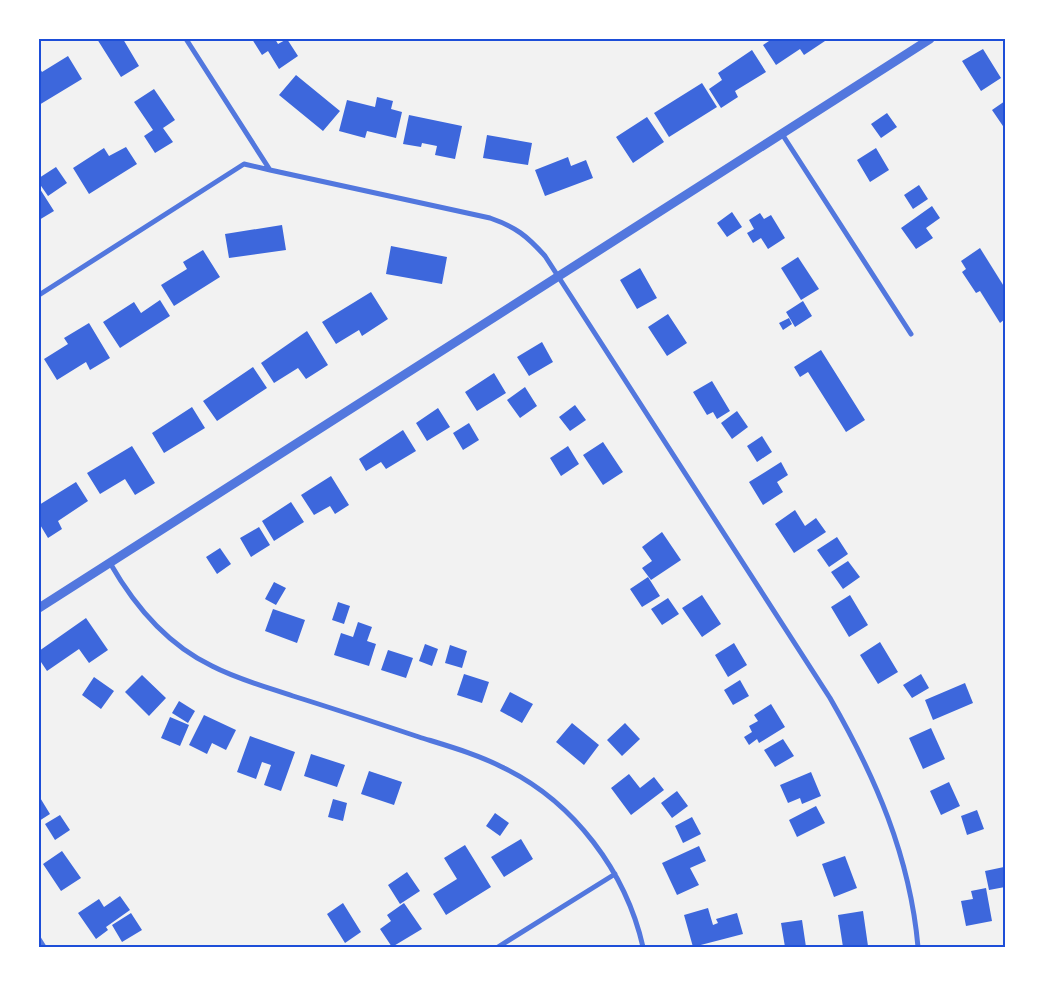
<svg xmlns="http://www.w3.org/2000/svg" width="1044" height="986" font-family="'Varela Round',sans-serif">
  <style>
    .building { fill: #3d67dc }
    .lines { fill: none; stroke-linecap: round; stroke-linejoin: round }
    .minor { stroke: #5277de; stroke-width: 5 }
    .tertiary { stroke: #5277de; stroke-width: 9 }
    .neatline { fill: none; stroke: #1d4ed8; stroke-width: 2 }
  </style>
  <rect width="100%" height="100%" fill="#f2f2f2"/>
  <!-- building -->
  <path class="building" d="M97 39H123L139 66 121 77Z
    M252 39H275L278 44 287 39 298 56 279 69 268 51 262 55Z
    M772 39H828L804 55 800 49 776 65 763 45Z
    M983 49 1001 78 981 91 962 61Z
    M752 50 766 72 735 91 738 97 721 108 709 89 722 80 718 73Z
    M68 56 82 79 39 105V67L42 72Z
    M296 75 340 111 323 131 279 95Z
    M702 83 717 107 669 137 654 113Z
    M154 89 175 120 163 128 173 142 155 153 144 136 153 130 134 102Z
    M377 97 393 101 391 109 402 112 396 138 367 131 365 138 339 131 347 100 375 107Z
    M1005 101V129L992 110Z
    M887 113 897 127 881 138 871 124Z
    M409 115 462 126 455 159 435 155 437 146 422 143 421 147 403 144Z
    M647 117 664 142 633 163 616 137Z
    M487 135 532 143 528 165 483 158Z
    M126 147 137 164 89 194 73 168 104 148 109 156Z
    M876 148 889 170 870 182 857 160Z
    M568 157 571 166 586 160 593 178 545 196 535 170Z
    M56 167 67 183 48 196 39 183V178Z
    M919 185 928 199 913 209 904 195Z
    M40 189 54 211 39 220V190Z
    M932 206 940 218 926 228 933 238 916 249 901 228Z
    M732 212 742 227 727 237 717 223Z
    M760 213 764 219 771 215 785 238 768 249 761 238 753 243 747 233 754 229 749 220Z
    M282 225 286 250 229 258 225 234Z
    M391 246 447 257 442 284 386 274Z
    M980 248 1005 288V319L1000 323 980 291 976 293 962 272 966 269 961 261Z
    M203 250 220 277 174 306 161 285 187 269 183 262Z
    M798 257 819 289 801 300 781 268Z
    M640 268 657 298 637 309 620 280Z
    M371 292 388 319 362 336 359 330 336 344 322 322Z
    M160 300 170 316 120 348 103 322 134 302 141 313Z
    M803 301 812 316 795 327 786 312Z
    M668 314 687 343 667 356 648 327Z
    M789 318 792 324 783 330 779 323Z
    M89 323 110 358 90 370 86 362 57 380 44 359 68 344 64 338Z
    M307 331 328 365 306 379 298 368 274 383 261 363Z
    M542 342 553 362 529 376 517 357Z
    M821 350 865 420 846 432 808 372 800 377 794 367Z
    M253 367 267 388 217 421 203 401Z
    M494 373 506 393 477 411 465 392Z
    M712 381 730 411 717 419 713 412 707 415 693 392Z
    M525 387 537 406 520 418 507 400Z
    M575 405 586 420 570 431 559 417Z
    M192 407 205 428 164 453 152 433Z
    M438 408 450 427 427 441 416 423Z
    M737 411 748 427 732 439 721 423Z
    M469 423 479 440 463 450 453 433Z
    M403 430 416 451 386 469 381 462 366 471 359 459Z
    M762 436 772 452 757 462 747 446Z
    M603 442 623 472 603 485 583 455Z
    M132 446 155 483 135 495 125 479 100 494 87 473Z
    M568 446 579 464 561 476 550 458Z
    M781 462 788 475 777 482 783 492 763 505 749 482Z
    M331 476 349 505 335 514 330 506 314 515 301 495Z
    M76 482 88 501 58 521 62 529 48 538 39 523V505Z
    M291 502 304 522 274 541 262 521Z
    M795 510 805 526 816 518 826 532 794 553 775 524Z
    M259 527 270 545 251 557 240 538Z
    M662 532 681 560 651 580 642 568 652 561 642 547Z
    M837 537 848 554 829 567 817 550Z
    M220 548 231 564 217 574 206 557Z
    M848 561 860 577 843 589 831 572Z
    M648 577 660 596 642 607 630 589Z
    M274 582 286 588 276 605 265 599Z
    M702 595 721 624 702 637 682 608Z
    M850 595 868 625 849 637 831 607Z
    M668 598 679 614 662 625 651 609Z
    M338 602 350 606 344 624 332 620Z
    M273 609 305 620 297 643 265 631Z
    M86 618 108 650 89 663 79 649 47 671 39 659V651Z
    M358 622 372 627 367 641 376 644 369 666 334 655 341 633 353 637Z
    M880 642 898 672 878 684 860 655Z
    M734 643 747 665 728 677 715 655Z
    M425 644 438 649 432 666 419 661Z
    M450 645 467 651 462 668 445 663Z
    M388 650 413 658 406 678 381 670Z
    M464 674 489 682 482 703 457 695Z
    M921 674 929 688 912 698 903 685Z
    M142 675 166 698 149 716 125 692Z
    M94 677 114 691 101 709 82 695Z
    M740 680 749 696 733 705 724 690Z
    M965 683 973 703 933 720 925 700Z
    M510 692 533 704 522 723 500 711Z
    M179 701 195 711 188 723 172 713Z
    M771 704 785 727 759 743 757 739 749 745 744 737 752 732 749 726 758 721 754 715Z
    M204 715 236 730 226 750 212 743 207 754 189 745Z
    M170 717 189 725 180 746 161 738Z
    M572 723 599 745 584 765 556 742Z
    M625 723 640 739 622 756 607 740Z
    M931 728 945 759 923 769 909 738Z
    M250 736 295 752 281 791 264 785 271 765 262 762 256 779 237 772Z
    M783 739 794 756 775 767 764 750Z
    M311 754 345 765 337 787 304 776Z
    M369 771 402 782 394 805 361 794Z
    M811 772 821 796 802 804 800 798 788 803 780 785Z
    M629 774 640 788 654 777 664 790 631 815 611 788Z
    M949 782 960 806 941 815 930 791Z
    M677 791 688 806 672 818 661 803Z
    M39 796 50 814 39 821Z
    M333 799 347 803 343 821 328 817Z
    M816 806 825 823 797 837 789 820Z
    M977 810 984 829 967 835 961 816Z
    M495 813 509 823 500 836 486 826Z
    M60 815 70 830 55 840 45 824Z
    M692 817 701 834 683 843 675 826Z
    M521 839 533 859 504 877 491 857Z
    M465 845 491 887 446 915 433 894 457 879 444 858Z
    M699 846 706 861 690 868 699 885 677 895 662 863Z
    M62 851 81 878 61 891 43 864Z
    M845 856 857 888 834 897 822 864Z
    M1004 867 1005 887 989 890 985 871Z
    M407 872 420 891 400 904 388 885Z
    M986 888 992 921 966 926 961 901 973 899 971 891Z
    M120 896 130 910 106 927 108 930 96 939 78 913 99 899 104 907Z
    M343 903 361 932 345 943 327 914Z
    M404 903 422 929 392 947 380 929 391 921 387 915Z
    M708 908 713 925 718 923 716 919 737 913 743 934 693 947 684 915Z
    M863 911 868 946 843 947 838 915Z
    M131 913 142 930 122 942 112 925Z
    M802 920 806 947H785L781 923Z"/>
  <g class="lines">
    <!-- minor -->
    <path class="minor" d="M186 39 270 170 490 218C516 227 527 236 545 256L830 698C875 776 910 856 918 947
      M782 134 911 334
      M39 295 244 164 270 170
      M110 563C134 605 166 644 212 666 237 679 266 687 293 696 335 709 377 723 419 737 448 746 477 754 504 768 574 802 626 872 643 947
      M39 939 44 947
      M498 947 615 874"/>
    <!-- tertiary -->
    <path class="tertiary" d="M39 608 930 39"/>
  </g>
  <!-- border -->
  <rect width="1044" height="986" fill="none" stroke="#ffffff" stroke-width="80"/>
  <rect x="40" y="40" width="964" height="906" class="neatline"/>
</svg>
